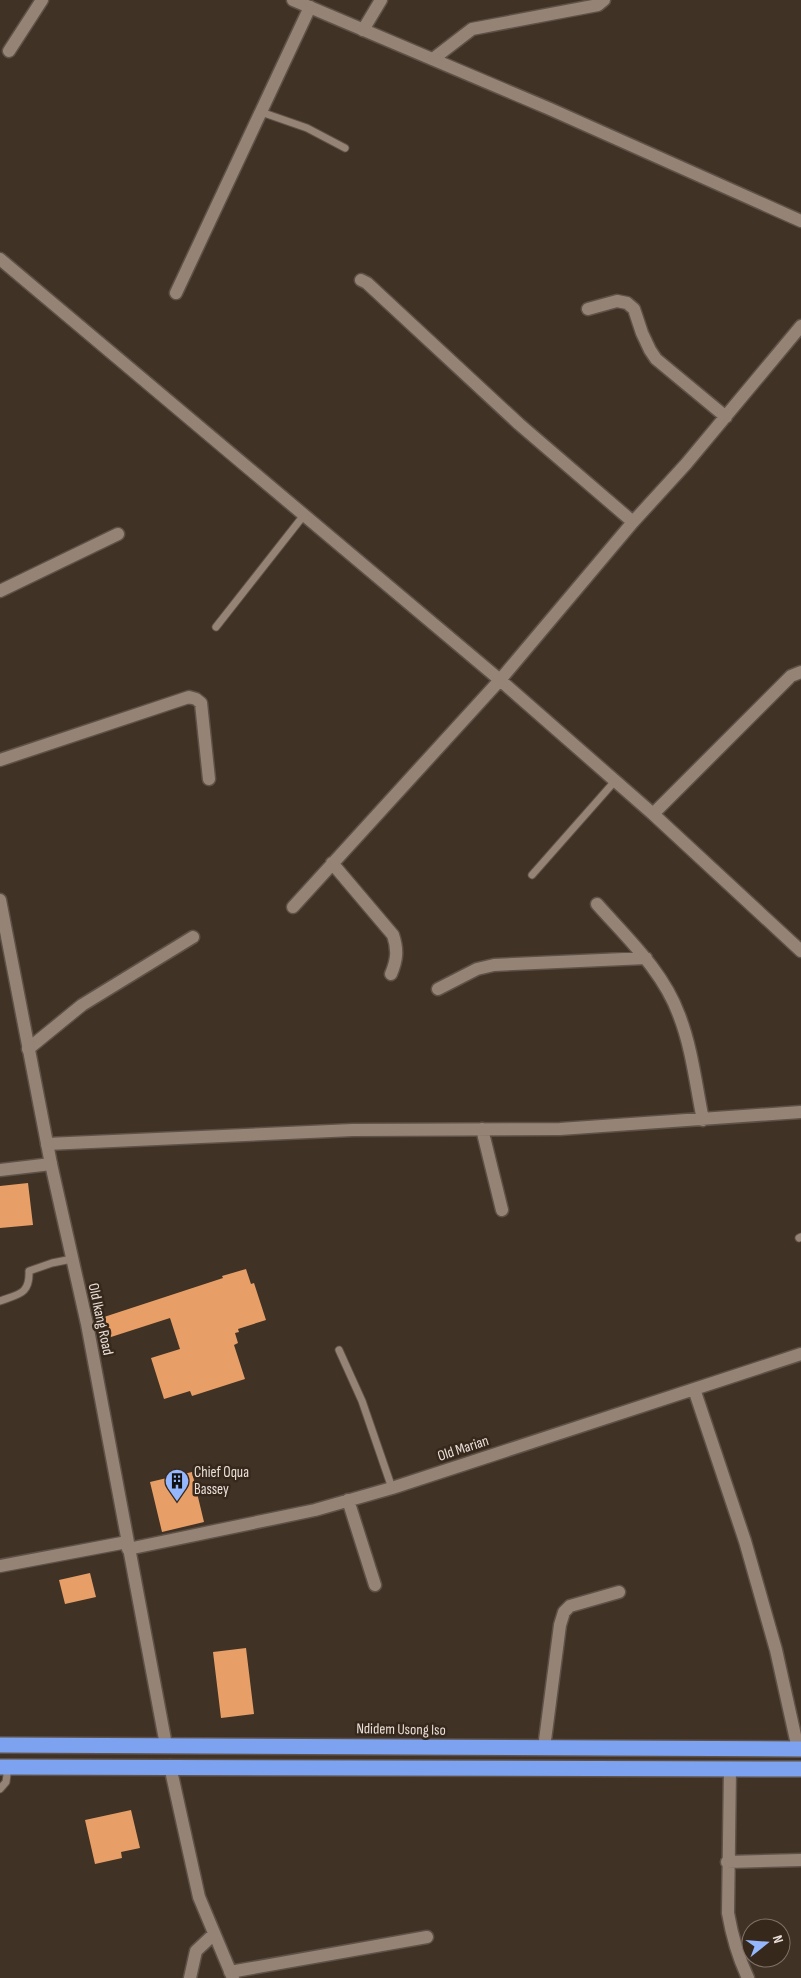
<svg xmlns="http://www.w3.org/2000/svg" width="801" height="1978" font-family="'Sofia Sans Condensed',sans-serif">
  <style>
    .building { fill: #e79f67 }
    .lines { fill: none; stroke-linecap: round; stroke-linejoin: round }
    .lane-casing { stroke: #5e5147; stroke-width: 9 }
    .street-casing { stroke: #5e5147; stroke-width: 15 }
    .secondary-casing { stroke: #5e5147; stroke-width: 15 }
    .highway-casing { stroke: #5e5147; stroke-width: 18 }
    .lane { stroke: #958376; stroke-width: 7 }
    .street { stroke: #958376; stroke-width: 12 }
    .secondary { stroke: #958376; stroke-width: 12 }
    .highway { stroke: #7da2f0; stroke-width: 15 }
    .labels { text-anchor: middle; stroke-width: 5; stroke-linejoin: round; paint-order: stroke }
    .street-label { font-size: 15px; fill: #eae0d9; stroke: #37281c }
    .poi-label { font-size: 15px; fill: #eae0d9; stroke: #37281c; text-anchor: start }
  </style>
  <rect width="100%" height="100%" fill="#413226"/>
  <!-- building -->
  <path class="building" d="M28 1183 33 1225 0 1228V1186Z
    M246 1269 251 1284 254 1283 266 1320 238 1329 239 1332 235 1333 238 1343 234 1345 245 1379 192 1396 190 1391 164 1399 151 1358 180 1349 170 1318 111 1337 104 1317 223 1278 222 1276Z
    M192 1472 204 1522 162 1532 150 1482Z
    M90 1573 96 1597 65 1604 59 1580Z
    M246 1648 254 1714 221 1718 213 1652Z
    M131 1810 140 1848 121 1852 122 1858 95 1864 85 1820Z"/>
  <g class="lines">
    <defs>
      <path id="lane" d="M261 112 307 128 345 148
        M216 627 304 515
        M532 875 615 781
        M799 1238 801 1237
        M0 1301C19 1294 30 1294 29 1271L52 1263 72 1259
        M339 1350 362 1401 392 1488
        M0 1789 6 1782 8 1767"/>
      <path id="street" d="M363 30 381 0
        M9 51 42 0
        M433 59 472 29 598 5 604 0
        M0 259 500 680 653 814 801 951
        M361 280 367 283 519 424 633 522
        M176 293 310 7
        M588 309 617 301 627 303 634 309 642 333 650 350 656 359 726 417
        M0 591 118 534
        M0 760 189 697 196 699 201 703 209 779
        M653 814 791 676 801 672
        M332 863 393 935C398 950 397 960 391 974
        M597 904C627 938 663 971 679 1015 692 1048 696 1086 703 1120
        M293 907 500 680 633 522 686 464 801 326
        M438 989 477 969 494 965 646 958
        M28 1049 82 1005 193 937
        M482 1129 502 1210
        M47 1144 353 1130 560 1129 801 1112
        M0 1170 51 1164
        M694 1389 745 1541 776 1650 798 1749
        M348 1500 375 1585
        M128 1549 315 1510 392 1488 801 1354
        M0 1566 127 1542
        M544 1748 560 1625 564 1612 570 1606 619 1592
        M170 1766 199 1897 233 1978
        M730 1769 728 1913C732 1936 738 1957 748 1978
        M727 1862 801 1860
        M230 1972 427 1937
        M190 1978 196 1951 214 1934"/>
      <path id="secondary" d="M293 0 550 109 801 221
        M0 900 51 1164 87 1324 166 1745"/>
      <path id="highway" d="M0 1745 801 1749
        M0 1767 801 1769"/>
    </defs>
    <!-- lane casing -->
    <use href="#lane" class="lane-casing"/>
    <!-- street casing -->
    <use href="#street" class="street-casing"/>
    <!-- secondary casing -->
    <use href="#secondary" class="secondary-casing"/>
    <!-- highway casing -->
    <use href="#highway" class="highway-casing"/>
    <!-- lane -->
    <use href="#lane" class="lane"/>
    <!-- street -->
    <use href="#street" class="street"/>
    <!-- secondary -->
    <use href="#secondary" class="secondary"/>
    <!-- highway -->
    <use href="#highway" class="highway"/>
  </g>
  <!-- icons -->
  <defs>
    <symbol id="building-pin" viewBox="-11 -11 22 30"><path d="M0 17L-7.5 6A9.5 9.5 0 1 1 7.5 6Z" fill="#94b7fd" stroke="#37281c"/><path d="M-4-6H4V6H1V3H-1V6H-4ZM-2.5-4.3h1.7v1.8h-1.7ZM.8-4.3h1.7v1.8H.8ZM-2.5-1h1.7V.8h-1.7ZM.8-1h1.7V.8H.8Z" fill="#111"/></symbol>
  </defs>
  <g fill-rule="evenodd">
    <use href="#building-pin" x="163" y="1467" width="28" height="38"/>
  </g>
  <g class="labels">
    <!-- street labels -->
    <g class="street-label">
      <text transform="translate(101 1319) rotate(78)" y="5">Old Ikang Road</text>
      <text transform="translate(463 1448) rotate(-18)" y="5">Old Marian</text>
      <text transform="translate(401 1729) rotate(1)" y="5">Ndidem Usong Iso</text>
    </g>
    <!-- poi labels -->
    <g class="poi-label">
      <text x="194" y="1477">Chief Oqua<tspan x="194" dy="17">Bassey</tspan></text>
    </g>
  </g>
  <!-- north arrow -->
  <g transform="translate(766 1943) rotate(73)"><circle r="24" fill="#37281c" stroke="#7f7268"/>
  <path d="M0-4L9 19L0 12L-9 19Z" fill="#94b7fd"/>
  <text y="-8" font-size="14" font-weight="bold" text-anchor="middle" fill="#eae0d9">N</text>
  </g>
</svg>
